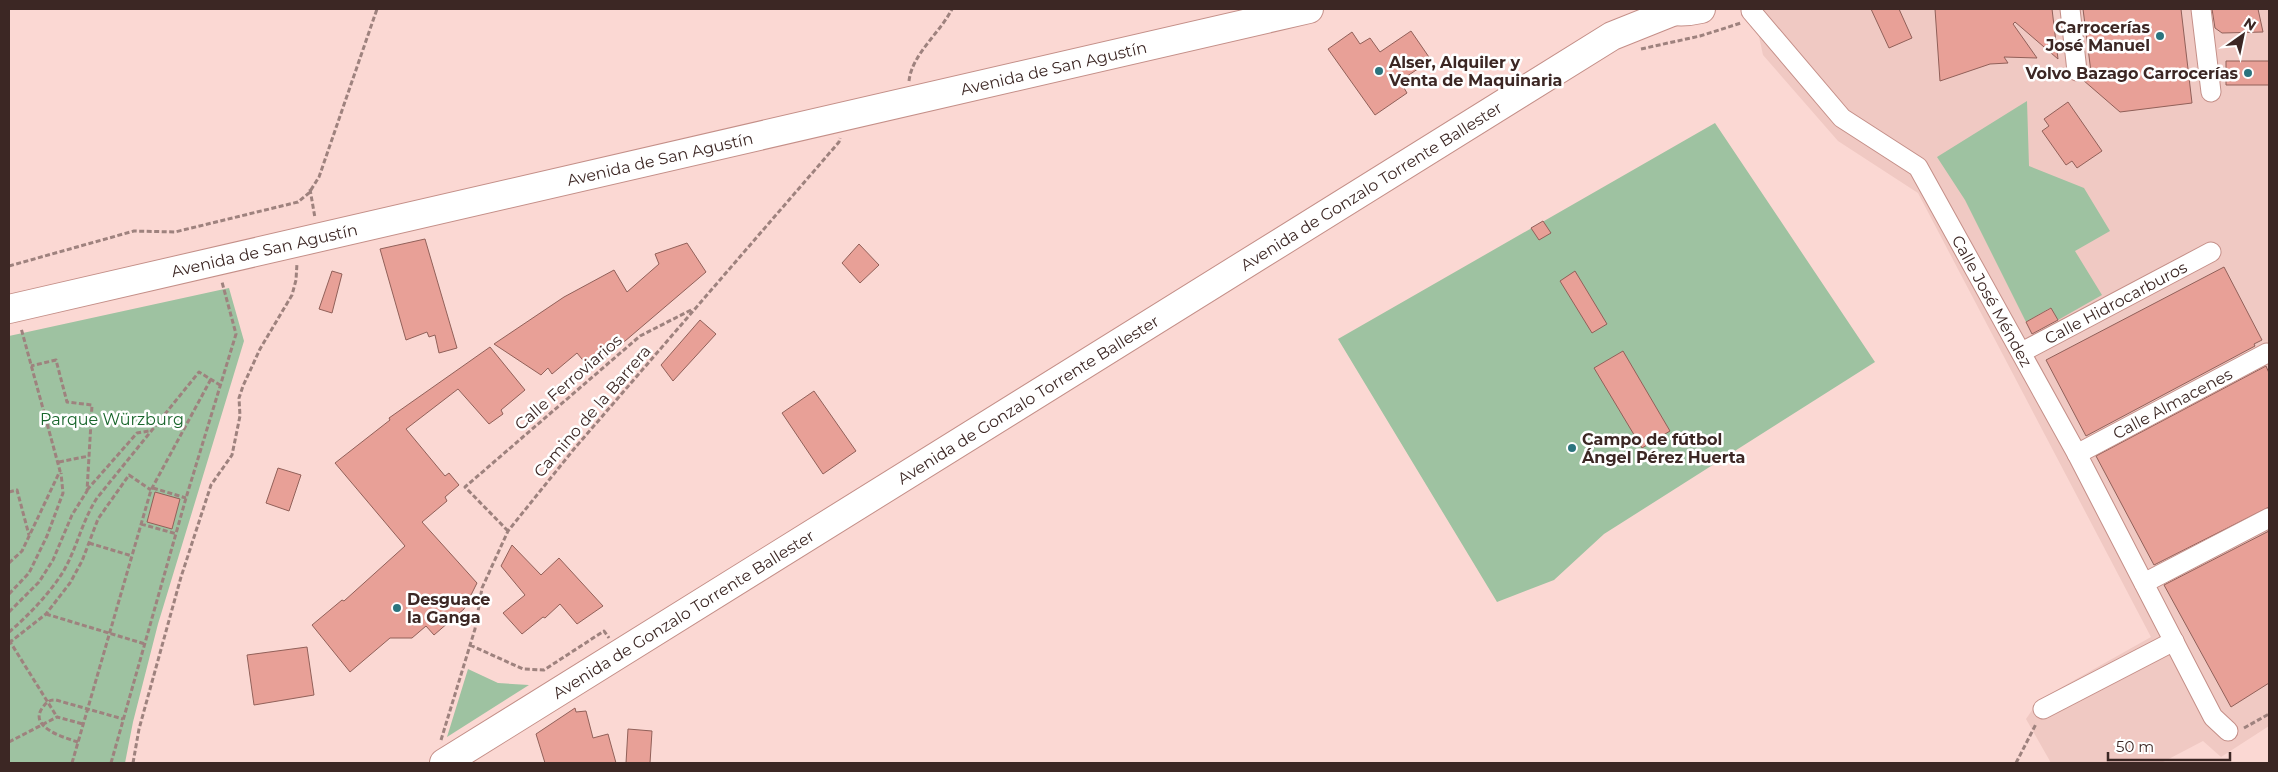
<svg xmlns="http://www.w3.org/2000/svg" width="2278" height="772" font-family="Montserrat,sans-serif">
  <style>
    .built { fill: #f0c9c3 }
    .green { fill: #9ec2a1 }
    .building { fill: #e8a097; stroke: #916059 }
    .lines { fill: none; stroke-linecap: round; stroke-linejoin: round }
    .street-casing { stroke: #c48f88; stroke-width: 21 }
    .primary-casing { stroke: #c48f88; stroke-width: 30 }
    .highway-casing { stroke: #c48f88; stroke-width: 30 }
    .path { stroke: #9e827e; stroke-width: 3; stroke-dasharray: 5 2.5; stroke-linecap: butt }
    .street { stroke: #fff; stroke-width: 19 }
    .primary { stroke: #fff; stroke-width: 28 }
    .highway { stroke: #fff; stroke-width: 28 }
    .poi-dot { fill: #2c747e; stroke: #fff; stroke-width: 2 }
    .labels { text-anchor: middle; stroke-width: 5; stroke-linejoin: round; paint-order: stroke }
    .poi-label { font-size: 16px; font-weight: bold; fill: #3c2724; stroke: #fff; text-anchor: start }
    .street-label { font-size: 16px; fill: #3c2724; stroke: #fff }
    .park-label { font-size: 16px; fill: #19662c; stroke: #fff }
  </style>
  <rect width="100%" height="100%" fill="#fbd8d3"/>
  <!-- built -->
  <path class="built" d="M1753 9H2269V726L2221 757 2203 741 2161 763H2051L2026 719 2039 700 2151 637 1918 193 1838 141 1763 55Z"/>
  <!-- green -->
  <path class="green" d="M2027 101 2029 166 2084 188 2110 231 2075 251 2102 295 2058 320 2050 308 2026 322 1965 200 1937 157Z
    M1715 123 1875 362 1604 534 1554 580 1497 602 1338 339Z
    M229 288 244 341 158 624 133 722 125 763H9V336Z
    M468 669 498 683 529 685 447 737Z"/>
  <!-- building -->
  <path class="building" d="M1871 9H1899L1912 38 1889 48Z
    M1935 9H2052L2058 59 2015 22 2013 24 2037 58 2004 57 2008 63 1990 64 1940 81Z
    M2083 9H2181L2192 103 2120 112 2083 80 2088 73 2091 72Z
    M2212 9H2258L2263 32 2222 33 2215 28Z
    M1411 31 1431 60 1400 81 1407 93 1375 115 1328 49 1352 32 1360 44 1370 38 1380 52Z
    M2226 61H2269V85H2226Z
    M2068 102 2102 151 2077 168 2072 161 2066 165 2042 131 2049 126 2044 119Z
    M1543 221 1551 233 1539 240 1531 228Z
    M425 239 457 348 439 353 435 335 429 337 427 332 406 340 380 249Z
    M687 243 706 272 591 370 577 353 552 374 548 368 541 375 494 344 564 297 614 270 627 292 659 264 655 254Z
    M859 244 879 265 860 283 842 263Z
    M2224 267 2262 340 2254 344 2255 346 2086 436 2046 360Z
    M332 271 342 274 332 313 319 309Z
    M1575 271 1607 324 1592 333 1560 281Z
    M2051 308 2058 320 2032 334 2026 322Z
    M700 320 716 334 673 381 661 365Z
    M490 347 525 390 501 410 503 414 489 424 458 389 406 429 445 476 449 473 459 485 445 497 447 501 422 522 477 583 464 609 434 635 426 626 412 638H390L350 672 312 625 342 600 344 601 405 546 335 463 390 420 389 418Z
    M1623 351 1670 431 1642 448 1594 368Z
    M2266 366 2269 373V507L2154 565 2096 456Z
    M814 391 856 451 823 474 782 413Z
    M278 468 301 475 289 511 266 503Z
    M155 492 180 499 172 529 147 522Z
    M2269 531V683L2231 707 2164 585Z
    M512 545 541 575 559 558 603 606 577 624 560 604 545 618 543 617 522 634 503 613 525 595 501 566Z
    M307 647 314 695 254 705 247 655Z
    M575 708 576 712 586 711 593 738 608 734 616 763H545L536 734Z
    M628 729 652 731 650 763H626Z"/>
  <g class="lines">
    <defs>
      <g id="street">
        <path d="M2070 9 2077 71"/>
        <path d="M2201 9 2211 92"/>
        <path id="s1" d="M1751 11 1842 118 1918 167 2077 454 2213 717 2228 731"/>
        <path id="s2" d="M2022 352 2211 252"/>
        <path id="s3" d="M2077 454 2267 353"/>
        <path d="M2144 583 2269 518"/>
        <path d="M2043 709 2174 641"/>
      </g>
      <g id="primary">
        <path id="s4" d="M444 763 1612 36 1672 12"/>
      </g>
      <g id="highway">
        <path d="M1664 9C1677 13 1688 12 1701 9"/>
        <path id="s5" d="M9 309 1309 9"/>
      </g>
    </defs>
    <!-- street casing -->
    <use href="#street" class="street-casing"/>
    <!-- primary casing -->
    <use href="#primary" class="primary-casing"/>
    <!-- highway casing -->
    <use href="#highway" class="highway-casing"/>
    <!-- path -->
    <path class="path" d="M1641 49 1700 36 1741 23
      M909 81C912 54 940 33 952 9
      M310 189 315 218
      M9 266 134 231 175 232 298 202 309 193 319 177 377 9
      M59 462 89 456
      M153 488 186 498
      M87 490 137 433 149 431
      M9 492 17 490 29 535
      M141 524 177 534
      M508 531 465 487 640 336 693 309
      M89 543 132 556
      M9 563 22 551 60 471 21 328
      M9 594 29 573 47 536 63 493 61 473
      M9 612 39 582 53 560 72 515 87 491 92 405 67 402 56 360 31 366
      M46 614 145 644
      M9 632C29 615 49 594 63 572 77 548 82 521 97 498L199 372 220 385
      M9 640 57 717
      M9 643 46 614 70 583 82 561 98 519 129 475 151 490
      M470 645 523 669 544 670 604 631 609 638
      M2244 728 2269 714
      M441 740 475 629 482 588 508 531 574 449 839 142 840 138
      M9 742 57 717 83 724
      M78 742C65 738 27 727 43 707 47 701 50 700 56 700L123 719
      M72 763 151 490 211 379
      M111 763 186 498 236 334 222 282
      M133 763 139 729 181 577 211 485 232 455 240 416 239 398 243 386 260 349 292 295 296 280 297 263
      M2016 763 2036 724"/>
    <!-- street -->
    <use href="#street" class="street"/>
    <!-- primary -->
    <use href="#primary" class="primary"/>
    <!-- highway -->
    <use href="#highway" class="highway"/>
  </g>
  <!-- markers -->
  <g class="poi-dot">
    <circle cx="2160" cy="36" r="5"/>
    <circle cx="1379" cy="71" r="5"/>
    <circle cx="2248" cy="73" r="5"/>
    <circle cx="1572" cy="448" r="5"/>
    <circle cx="397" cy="608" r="5"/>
  </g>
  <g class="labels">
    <!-- poi labels -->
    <g class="poi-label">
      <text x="2150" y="33" text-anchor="end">Carrocerías<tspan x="2150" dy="18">José Manuel</tspan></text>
      <text x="1389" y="68">Alser, Alquiler y<tspan x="1389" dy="18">Venta de Maquinaria</tspan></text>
      <text x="2238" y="79" text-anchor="end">Volvo Bazago Carrocerías</text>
      <text x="1582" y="445">Campo de fútbol<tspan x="1582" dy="18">Ángel Pérez Huerta</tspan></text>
      <text x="407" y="605">Desguace<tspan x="407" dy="18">la Ganga</tspan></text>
    </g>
    <!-- street labels -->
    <g class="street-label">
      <text dy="6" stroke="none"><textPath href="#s5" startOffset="1072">Avenida de San Agustín</textPath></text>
      <text dy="6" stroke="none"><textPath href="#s5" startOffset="668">Avenida de San Agustín</textPath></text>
      <text dy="6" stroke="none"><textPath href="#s4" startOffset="1092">Avenida de Gonzalo Torrente Ballester</textPath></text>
      <text dy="6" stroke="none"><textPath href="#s5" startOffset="262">Avenida de San Agustín</textPath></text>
      <text dy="6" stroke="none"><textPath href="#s1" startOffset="384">Calle José Méndez</textPath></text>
      <text dy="6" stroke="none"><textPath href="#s2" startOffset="106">Calle Hidrocarburos</textPath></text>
      <text transform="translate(568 382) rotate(-41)" y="6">Calle Ferroviarios</text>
      <text dy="6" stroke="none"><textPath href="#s4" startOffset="688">Avenida de Gonzalo Torrente Ballester</textPath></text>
      <text dy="6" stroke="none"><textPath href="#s3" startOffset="108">Calle Almacenes</textPath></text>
      <text transform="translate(592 411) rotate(-49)" y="6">Camino de la Barrera</text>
      <text dy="6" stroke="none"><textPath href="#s4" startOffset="282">Avenida de Gonzalo Torrente Ballester</textPath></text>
    </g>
    <!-- park labels -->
    <g class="park-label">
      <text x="112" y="425">Parque Würzburg</text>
    </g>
  </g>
  <!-- border -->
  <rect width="2278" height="772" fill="none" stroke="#3c2724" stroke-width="20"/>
  <!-- north arrow -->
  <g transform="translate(2243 35) rotate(33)" stroke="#ffffff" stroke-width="4" paint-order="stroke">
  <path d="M0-4L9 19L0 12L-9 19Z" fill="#3c2724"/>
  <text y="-8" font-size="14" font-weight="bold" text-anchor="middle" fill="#3c2724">N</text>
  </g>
  <!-- scale -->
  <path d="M2108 752v8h122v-8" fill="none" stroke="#3c2724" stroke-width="2.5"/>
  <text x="2116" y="752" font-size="15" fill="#3c2724" stroke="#ffffff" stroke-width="4" paint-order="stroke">50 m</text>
</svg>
